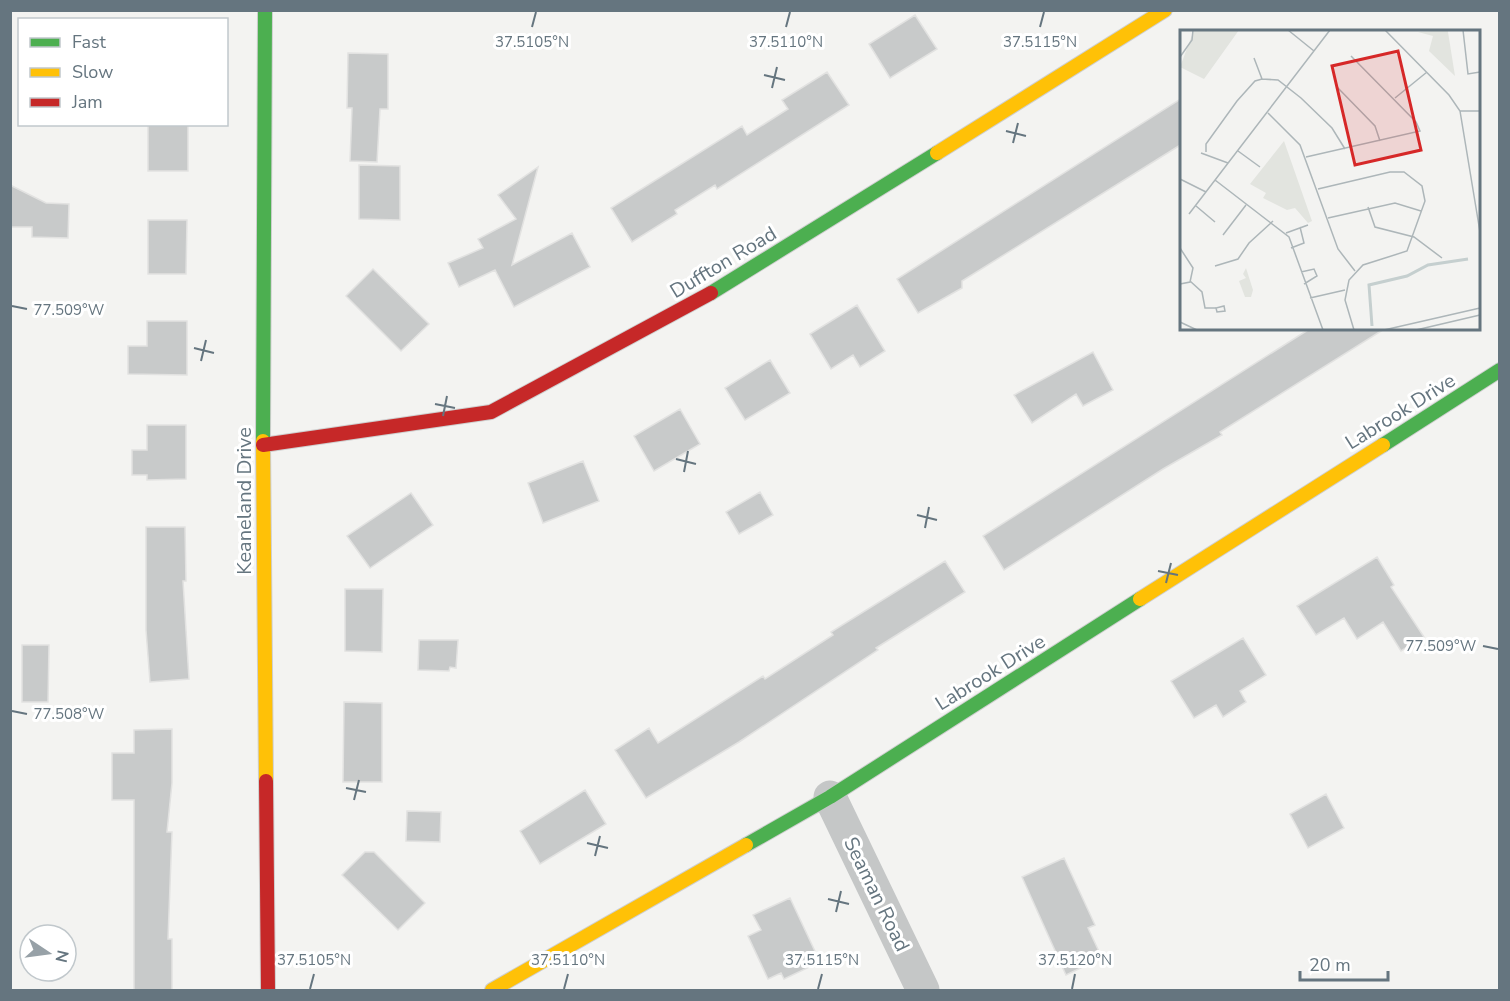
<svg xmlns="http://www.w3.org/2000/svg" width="1510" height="1001" font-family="'Nunito Sans',sans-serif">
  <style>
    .building { fill: #c8caca; stroke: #e2e2e1; stroke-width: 1.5 }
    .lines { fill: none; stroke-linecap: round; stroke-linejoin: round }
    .fast-casing { stroke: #cecfcf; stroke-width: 16 }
    .slow-casing { stroke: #cecfcf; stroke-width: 16 }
    .jam-casing { stroke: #cecfcf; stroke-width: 16 }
    .street { stroke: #c5c7c7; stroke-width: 33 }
    .fast { stroke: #4caf50; stroke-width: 14 }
    .slow { stroke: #ffc107; stroke-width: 14 }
    .jam { stroke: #c62828; stroke-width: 14 }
    .ticks { fill: none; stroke: #65757f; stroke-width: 2 }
    .labels { text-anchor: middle; stroke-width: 6; stroke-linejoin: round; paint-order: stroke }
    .street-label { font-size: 20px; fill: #65757f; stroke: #fff }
    .inset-river { fill: none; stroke: #c5cfcf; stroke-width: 3 }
    .inset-road { fill: none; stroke: #adb6b9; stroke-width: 1.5 }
    .view { fill: #d62828; fill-opacity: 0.15; stroke: #d62828; stroke-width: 3 }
    .inset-edge { fill: none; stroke: #65757f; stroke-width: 3 }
    .ticks-label { font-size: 15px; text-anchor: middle; fill: #65757f; stroke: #fff; stroke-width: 6; stroke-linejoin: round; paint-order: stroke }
  </style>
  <rect width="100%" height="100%" fill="#f3f3f1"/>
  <!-- building -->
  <path class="building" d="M915 15 937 49 890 78 869 44Z
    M348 53 388 54V109H380L377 162 350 161 352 108H347Z
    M827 72 849 105 717 189 715 185 675 210 677 214 632 242 611 208 742 126 747 135 788 109 782 100Z
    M1182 98V144L962 281V288L918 313 897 279Z
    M148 124H188V171H148Z
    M359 165 400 166V220L359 219Z
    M538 167 512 265 572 233 590 267 514 307 495 270 459 287 448 263 483 248 478 239 516 219 498 195Z
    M10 185 46 203 69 204 68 238 32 237V227H10Z
    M148 220H187L186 274H148Z
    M373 269 429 324 401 351 346 296Z
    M857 305 885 351 860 367 853 355 831 369 810 334Z
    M147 321H187V375L128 374V346H147Z
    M1311 328H1386L1220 432 1222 435 1163 469 1004 570 983 536Z
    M1093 352 1113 390 1083 406 1076 394 1032 423 1014 395Z
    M770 360 790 393 745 420 725 388Z
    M680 409 700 444 654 471 634 436Z
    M147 425H186V479L147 480V475H132V450H147Z
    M583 461 599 501 543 523 528 483Z
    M760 492 773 515 739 534 726 512Z
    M411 493 433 525 370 568 347 536Z
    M146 527H185L186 581H183L189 679 150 682 146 630Z
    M1377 557 1394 585 1391 587 1424 637 1401 651 1383 622 1357 639 1344 618 1316 635 1297 606Z
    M945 561 965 592 876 648 878 650 739 742 646 798 615 750 649 728 658 743 763 676 765 679 833 635 831 632Z
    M345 589H383L382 652 345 651Z
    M1243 638 1266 675 1240 691 1246 702 1223 717 1216 705 1194 718 1171 681Z
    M419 640H458L456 668 450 667 449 671 418 670Z
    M22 645H49L48 702H22Z
    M344 702 382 703V782H343Z
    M172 729V783L167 832H172L168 939H172V990H134V800H112V753H134V730Z
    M585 790 606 824 540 864 520 831Z
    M1326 794 1344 828 1308 848 1290 814Z
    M407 811 441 812 440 842 406 841Z
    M365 852H374L425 903 398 930 342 875Z
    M1064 858 1095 925 1088 928 1102 958 1066 975 1022 877Z
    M790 898 820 962 784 979 781 973 768 979 748 936 761 930 753 915Z"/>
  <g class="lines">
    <defs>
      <path id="fast" d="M711 293 937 153
        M263 441 265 10
        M1383 445 1500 370
        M746 845 830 797 1140 599"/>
      <path id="slow" d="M937 153 1165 10
        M263 441 266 781
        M1140 599 1383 445
        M492 990 746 845"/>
      <path id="jam" d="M263 445 491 412 711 293
        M266 781 268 990"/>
    </defs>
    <!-- fast casing -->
    <use href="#fast" class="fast-casing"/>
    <!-- slow casing -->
    <use href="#slow" class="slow-casing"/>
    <!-- jam casing -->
    <use href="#jam" class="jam-casing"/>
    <!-- street -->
    <path class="street" d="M830 797 923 990"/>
    <!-- fast -->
    <use href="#fast" class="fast"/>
    <!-- slow -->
    <use href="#slow" class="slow"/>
    <!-- jam -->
    <use href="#jam" class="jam"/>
  </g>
  <!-- ticks -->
  <path class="ticks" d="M532 27 536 12M786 27 790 12M1040 27 1044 12M764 75 785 80M772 88 777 67M1006 131 1026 136M1013 143 1018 123M12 306 27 309M194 348 214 353M201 361 206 340M435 404 455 408M443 416 447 396M676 459 696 464M684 472 688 451M917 515 937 520M925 528 929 507M1158 571 1178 575M1166 583 1171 563M1483 646 1498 649M12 711 27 714M346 788 366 792M354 800 359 780M587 843 608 848M595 856 600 836M828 899 849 904M836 912 841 891M310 989 314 974M564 989 568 974M818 989 822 974M1072 989 1075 974"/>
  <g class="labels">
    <!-- street labels -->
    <g class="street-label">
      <text transform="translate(723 262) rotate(-31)" y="7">Duffton Road</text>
      <text transform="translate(1400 411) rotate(-32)" y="7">Labrook Drive</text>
      <text transform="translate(244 501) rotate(-90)" y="7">Keaneland Drive</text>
      <text transform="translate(990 672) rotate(-32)" y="7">Labrook Drive</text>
      <text transform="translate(877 894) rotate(64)" y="7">Seaman Road</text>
    </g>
  </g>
  <!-- overview -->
  <g transform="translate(1180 30)">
    <rect width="300" height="300" fill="#f3f3f1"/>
    <path d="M14 0H59L24 49 0 37ZM66 238 73 260 71 267H65L59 251 66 248 63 244Z" fill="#e2e4df"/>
    <path d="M268 0V2L275 46 249 21 253 6 238 2Z" fill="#e2e4df"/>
    <path d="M104 111 132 191 128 193 115 178 107 180 83 168 86 163 70 154Z" fill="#e2e4df"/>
    <path class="inset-river" d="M192 296 189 255 227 246 248 235 288 229"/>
    <path class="inset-road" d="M108 0 134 21M205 0 269 65 280 81 300 202M283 0 288 44 300 42M0 27 12 10 13 0M74 28 82 49M157 57 195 96 200 111M215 68 247 42M280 81H300M88 83 120 115 158 219 175 241M58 121 80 137M26 122V114L57 71 75 51 82 49 98 50 121 68 152 98 165 119M21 123 48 133M126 127 240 101 236 92 171 26M0 149 26 162M35 150 109 207 143 300M138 159 210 142H224L242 156 245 171 227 221 183 235 169 250 165 270 174 300M16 176 35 192M188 177 195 197 234 207 262 228M9 184 150 0M148 188 215 173 241 181M106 203 128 195M43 205 66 175M0 218 13 238 10 252 0 254M111 218 124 213 120 197M35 236 58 229 69 213 93 191M121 242 134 239 137 246 124 254M10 251 22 262 25 278H36M130 268 165 260M44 276 45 281 37 282 36 278ZM0 292 17 300M204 300 300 278M236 300 300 285"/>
    <path class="view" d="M218 21 241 120 175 135 152 36Z"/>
    <rect width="300" height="300" class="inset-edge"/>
  </g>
  <g class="ticks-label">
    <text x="532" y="47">37.5105°N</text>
    <text x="786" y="47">37.5110°N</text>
    <text x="1040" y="47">37.5115°N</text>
    <text x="69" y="315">77.509°W</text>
    <text x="1441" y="651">77.509°W</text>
    <text x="69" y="719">77.508°W</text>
    <text x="314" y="965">37.5105°N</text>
    <text x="568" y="965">37.5110°N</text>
    <text x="822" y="965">37.5115°N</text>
    <text x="1075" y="965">37.5120°N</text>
  </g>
  <!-- border -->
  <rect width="1510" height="1001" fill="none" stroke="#65757f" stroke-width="24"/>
  <!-- legend -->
  <rect x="18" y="18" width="210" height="108" fill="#ffffff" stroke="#c1c8cc" stroke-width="1.5"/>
  <rect x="30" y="38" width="30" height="9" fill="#4caf50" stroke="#c1c8cc" stroke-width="1.5"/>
  <text x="72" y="48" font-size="18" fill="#65757f">Fast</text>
  <rect x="30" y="68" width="30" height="9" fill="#ffc107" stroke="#c1c8cc" stroke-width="1.5"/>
  <text x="72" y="78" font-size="18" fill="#65757f">Slow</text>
  <rect x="30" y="98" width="30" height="9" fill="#c62828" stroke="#c1c8cc" stroke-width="1.5"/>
  <text x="72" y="108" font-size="18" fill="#65757f">Jam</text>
  <!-- north arrow -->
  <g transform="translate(48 953) rotate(103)"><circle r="28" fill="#ffffff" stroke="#c1c8cc" stroke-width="1.5"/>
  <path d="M0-4.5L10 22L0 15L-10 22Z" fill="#97a1a7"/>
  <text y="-9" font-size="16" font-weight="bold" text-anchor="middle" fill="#65757f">N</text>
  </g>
  <!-- scale -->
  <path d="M1300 971v9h88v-9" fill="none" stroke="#65757f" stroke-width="3"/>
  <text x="1309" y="971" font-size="18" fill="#65757f" stroke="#ffffff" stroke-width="4.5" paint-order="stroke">20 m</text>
</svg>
